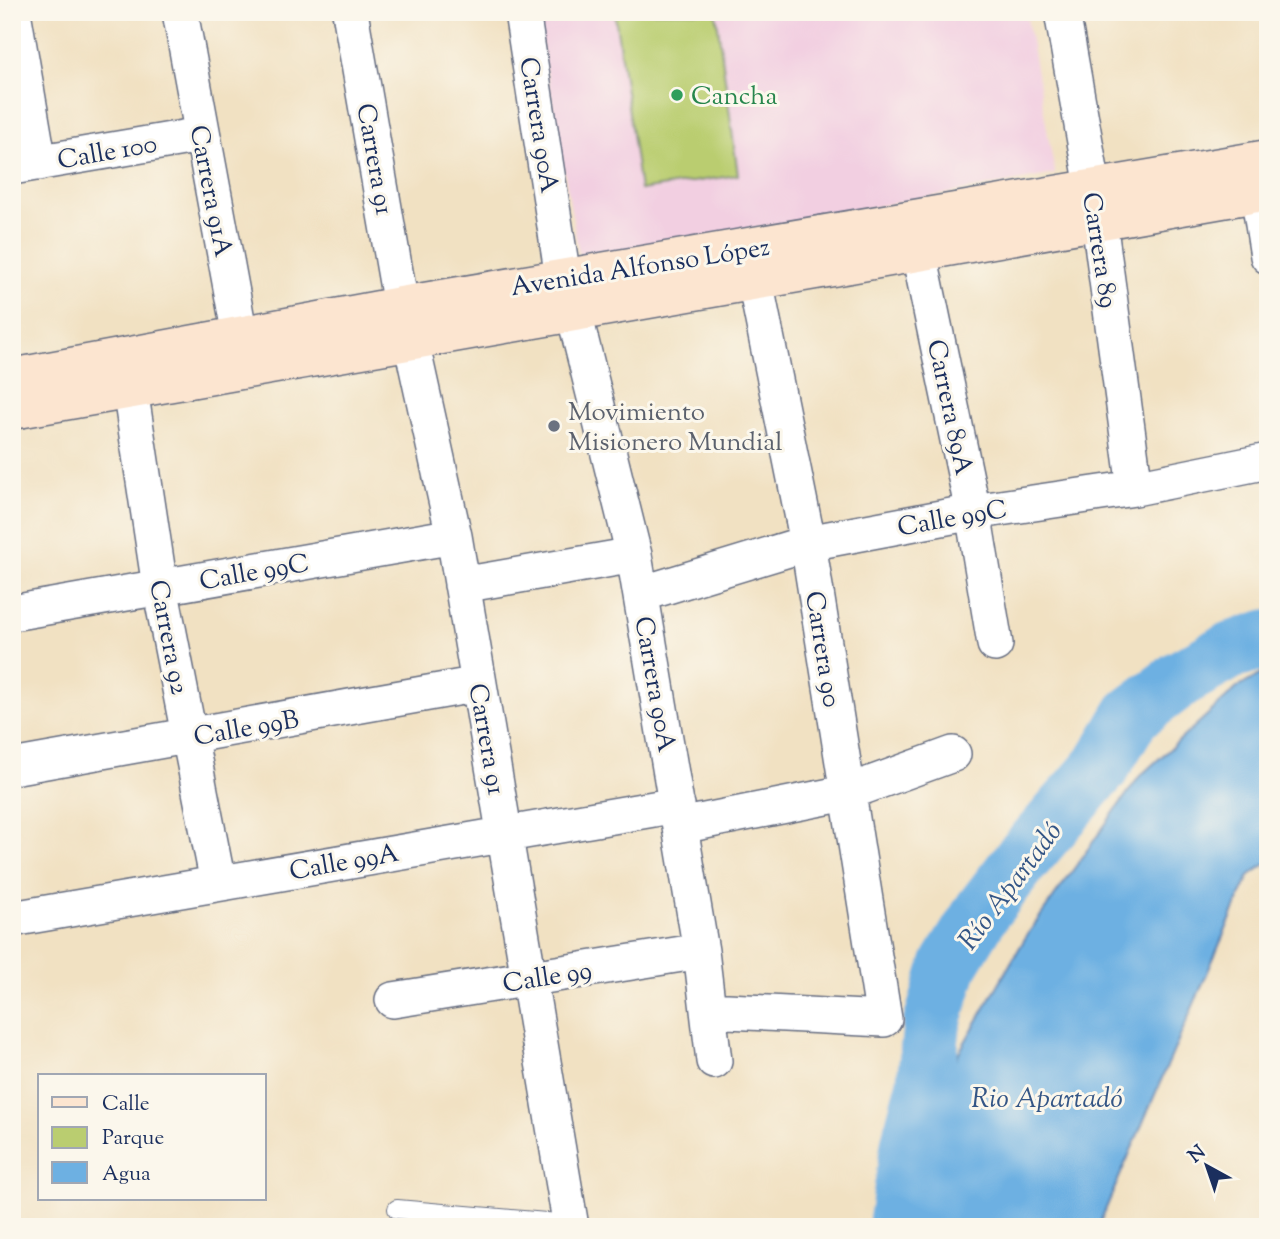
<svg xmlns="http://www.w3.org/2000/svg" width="1280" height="1239" font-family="'Sorts Mill Goudy',serif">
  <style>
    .built { fill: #f2cfe1 }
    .green { fill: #bacd70; stroke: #6a7e67; stroke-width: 2 }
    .water { fill: #6db0e2; stroke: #4470a0; stroke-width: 2 }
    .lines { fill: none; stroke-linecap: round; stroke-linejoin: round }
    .river { stroke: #6db0e2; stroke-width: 58 }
    .lane-casing { stroke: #666d81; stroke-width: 20 }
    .street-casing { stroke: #666d81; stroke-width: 38 }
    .secondary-casing { stroke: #666d81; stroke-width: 41 }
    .lane { stroke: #fff; stroke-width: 18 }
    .street { stroke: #fff; stroke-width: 35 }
    .secondary { stroke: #fce5d0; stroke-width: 38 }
    .leisure-dot { fill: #2e9e5b; stroke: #fbf7ec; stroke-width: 2.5 }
    .worship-dot { fill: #6b7280; stroke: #fbf7ec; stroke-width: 2.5 }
    .labels { text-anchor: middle; stroke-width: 6; stroke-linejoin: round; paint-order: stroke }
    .leisure-label { font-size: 26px; fill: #27864d; stroke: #fbf7ec; text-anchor: start }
    .street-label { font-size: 26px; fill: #1b2f5e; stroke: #fbf7ec }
    .worship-label { font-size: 26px; fill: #5b616d; stroke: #fbf7ec; text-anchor: start }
    .water-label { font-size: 28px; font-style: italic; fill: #345686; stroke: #fbf7ec }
  </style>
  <rect width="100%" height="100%" fill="#fbf7ec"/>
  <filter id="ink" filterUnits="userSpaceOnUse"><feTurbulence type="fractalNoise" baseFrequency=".0143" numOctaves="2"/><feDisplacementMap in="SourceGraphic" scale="14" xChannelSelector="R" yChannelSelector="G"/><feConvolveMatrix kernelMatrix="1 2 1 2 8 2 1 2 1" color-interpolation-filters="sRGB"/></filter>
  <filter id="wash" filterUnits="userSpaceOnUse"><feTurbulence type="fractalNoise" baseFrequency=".00686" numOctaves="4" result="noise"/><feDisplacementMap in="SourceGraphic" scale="28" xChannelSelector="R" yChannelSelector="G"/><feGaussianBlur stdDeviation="1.57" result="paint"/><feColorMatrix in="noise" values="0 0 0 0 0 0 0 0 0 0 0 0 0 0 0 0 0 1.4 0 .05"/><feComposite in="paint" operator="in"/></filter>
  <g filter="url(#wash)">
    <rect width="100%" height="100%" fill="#f1e1c2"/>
    <!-- built -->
    <path class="built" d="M536 12H1026L1055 174 580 260Z"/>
    <!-- green -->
    <path class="green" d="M632 12H716L738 175 640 190 615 15Z"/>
    <!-- water -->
    <path class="water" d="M1268 670V862L1249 876 1098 1227H898L958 1054 1027 935 1139 777 1237 688Z"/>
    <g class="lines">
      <!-- river -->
      <path class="river" d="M897 1227 910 1142 925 1085 932 1023 950 964 983 910 1022 859 1101 767 1132 715 1180 679 1230 651 1268 638"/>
    </g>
  </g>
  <g filter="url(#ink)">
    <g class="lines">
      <defs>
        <path id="lane" d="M397 1209 570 1224"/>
        <path id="street" d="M13 12 39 163
          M180 12 245 363
          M350 12 401 306
          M522 12 563 278
          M1062 12 1099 221 1135 488
          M12 167 201 135
          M1258 193 1268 256
          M919 253 973 512 995 644
          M574 313 634 555 701 951 714 1061
          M411 341 454 536 571 1227
          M130 389 160 587 218 883
          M462 585 634 555
          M641 594 808 543 973 512 1135 488 1268 461
          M12 613 454 536
          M12 767 479 684
          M680 826 846 793 953 754
          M12 919 677 805
          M393 1000 701 951
          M708 1010 884 1019 808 543 755 281"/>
        <path id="secondary" d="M12 378 401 306 1268 159
          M12 410 1268 191"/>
      </defs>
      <!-- lane casing -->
      <use href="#lane" class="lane-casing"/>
      <!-- street casing -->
      <use href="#street" class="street-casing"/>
      <!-- secondary casing -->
      <use href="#secondary" class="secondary-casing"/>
      <!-- lane -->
      <use href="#lane" class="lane"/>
      <!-- street -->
      <use href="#street" class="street"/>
      <!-- secondary -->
      <use href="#secondary" class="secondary"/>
    </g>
  </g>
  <!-- markers -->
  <circle class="leisure-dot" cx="677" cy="95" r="7"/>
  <circle class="worship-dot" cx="554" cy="426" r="7"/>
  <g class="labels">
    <!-- leisure labels -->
    <g class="leisure-label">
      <text x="691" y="104">Cancha</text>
    </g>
    <!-- street labels -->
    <g class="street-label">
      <text transform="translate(540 125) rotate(81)" y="9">Carrera 90A</text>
      <text transform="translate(107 151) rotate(-10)" y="9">Calle 100</text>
      <text transform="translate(376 159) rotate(80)" y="9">Carrera 91</text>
      <text transform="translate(212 191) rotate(79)" y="9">Carrera 91A</text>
      <text transform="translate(1101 250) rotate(81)" y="9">Carrera 89</text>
      <text transform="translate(640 266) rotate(-9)" y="9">Avenida Alfonso López</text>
      <text transform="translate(951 407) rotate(78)" y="9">Carrera 89A</text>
      <text transform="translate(952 517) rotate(-10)" y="9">Calle 99C</text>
      <text transform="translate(254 571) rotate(-10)" y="9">Calle 99C</text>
      <text transform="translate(170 637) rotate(79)" y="9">Carrera 92</text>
      <text transform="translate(824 649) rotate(81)" y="9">Carrera 90</text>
      <text transform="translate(656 684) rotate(80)" y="9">Carrera 90A</text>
      <text transform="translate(246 727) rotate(-10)" y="9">Calle 99B</text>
      <text transform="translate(488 739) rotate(80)" y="9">Carrera 91</text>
      <text transform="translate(344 861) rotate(-10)" y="9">Calle 99A</text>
      <text transform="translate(547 976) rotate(-9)" y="9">Calle 99</text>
    </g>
    <!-- worship labels -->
    <g class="worship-label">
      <text x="568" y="420">Movimiento<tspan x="568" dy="30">Misionero Mundial</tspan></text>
    </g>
    <!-- water labels -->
    <g class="water-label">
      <text transform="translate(1009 885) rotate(-53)" y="10">Río Apartadó</text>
      <text x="1047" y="1107">Rio Apartadó</text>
    </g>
  </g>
  <!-- margin -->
  <rect width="1280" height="1239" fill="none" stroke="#fbf7ec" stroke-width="42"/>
  <!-- legend -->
  <rect x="38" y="1074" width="228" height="126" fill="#fbf7ec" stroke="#a1a7b3" stroke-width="2"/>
  <rect x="52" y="1097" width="35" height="10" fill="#fce5d0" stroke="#a1a7b3" stroke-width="2"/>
  <text x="102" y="1110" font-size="21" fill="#1b2f5e">Calle</text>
  <rect x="52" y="1127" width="35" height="21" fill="#bacd70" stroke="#a1a7b3" stroke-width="2"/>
  <text x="102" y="1144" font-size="21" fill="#1b2f5e">Parque</text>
  <rect x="52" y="1162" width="35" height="21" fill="#6db0e2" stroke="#a1a7b3" stroke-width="2"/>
  <text x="102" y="1180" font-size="21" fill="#1b2f5e">Agua</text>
  <!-- north arrow -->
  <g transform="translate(1207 1166) rotate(320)" stroke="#fbf7ec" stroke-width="5" paint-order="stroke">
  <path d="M0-5L12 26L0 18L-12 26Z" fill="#1b2f5e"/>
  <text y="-10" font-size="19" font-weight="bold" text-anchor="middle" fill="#1b2f5e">N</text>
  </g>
</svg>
